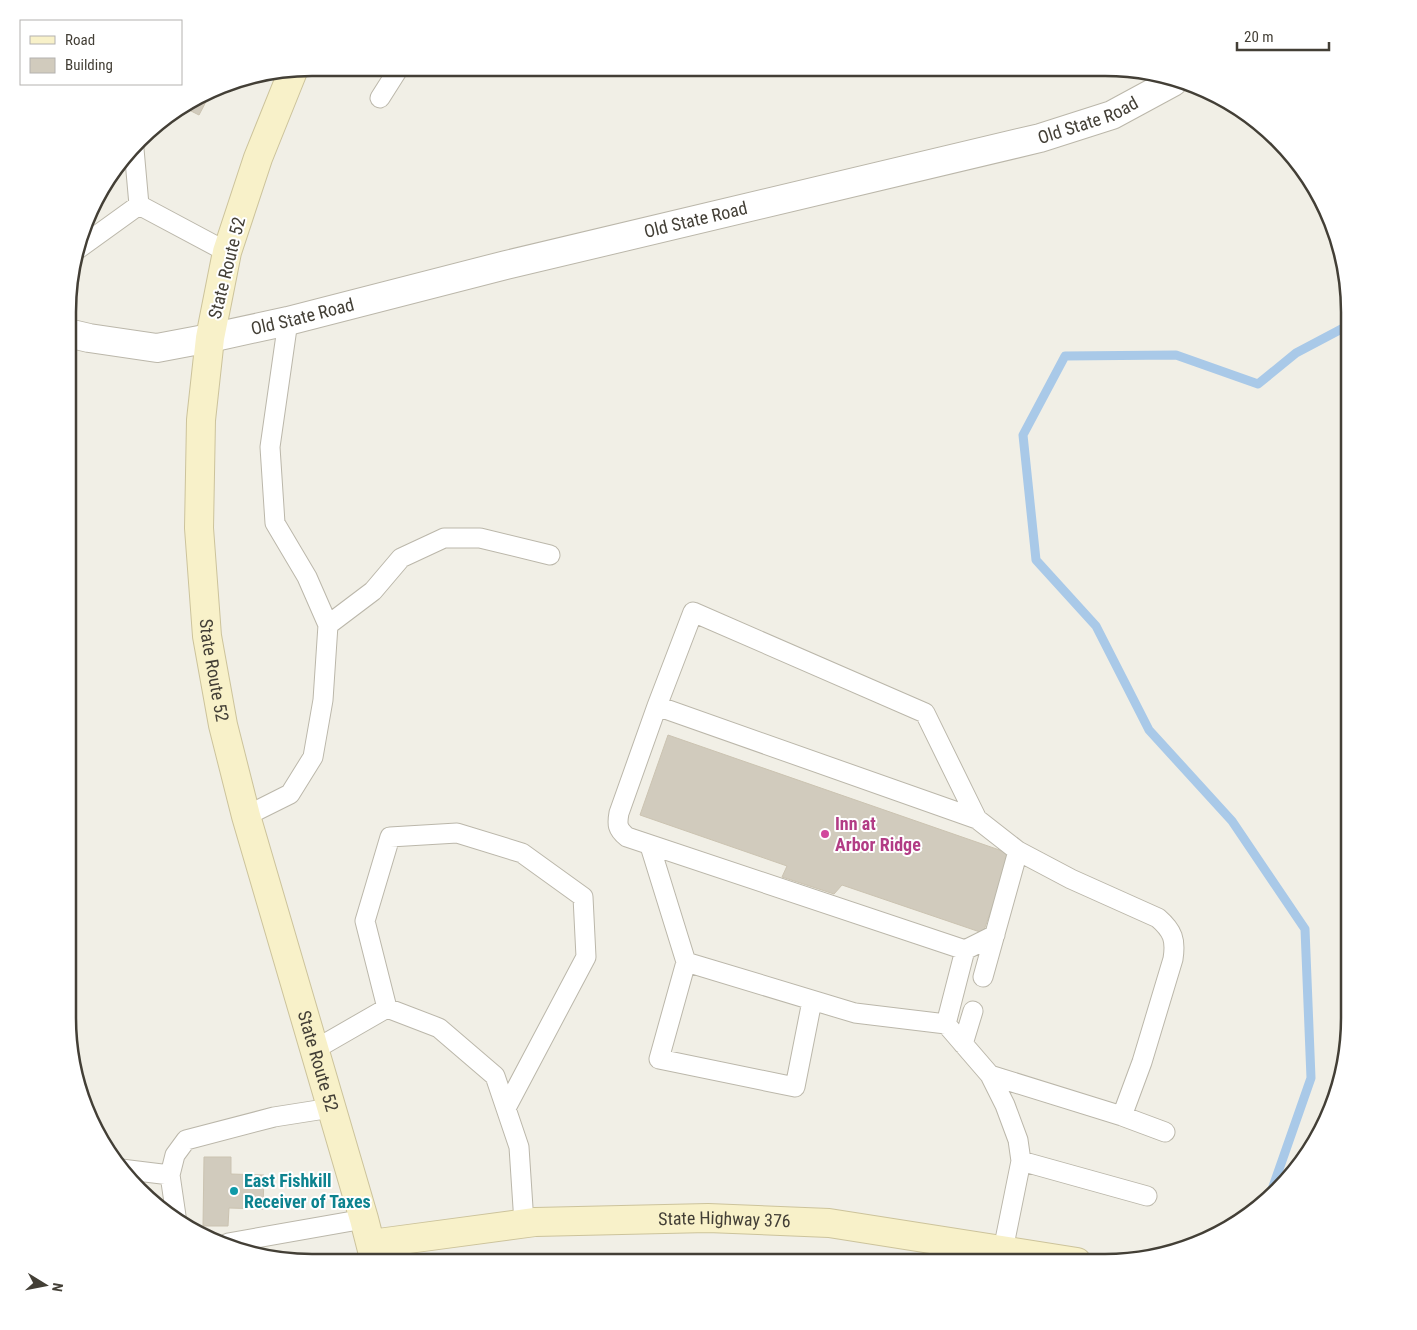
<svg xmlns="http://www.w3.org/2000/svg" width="1417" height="1330" font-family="'Roboto Condensed',sans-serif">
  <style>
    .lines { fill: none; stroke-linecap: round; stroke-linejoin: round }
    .stream { stroke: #a9c9e8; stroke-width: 9 }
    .building { fill: #d1cbbd; stroke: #cbc3b1 }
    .lane-casing { stroke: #bbb7aa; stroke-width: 21 }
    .street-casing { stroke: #bbb7aa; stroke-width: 30 }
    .secondary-casing { stroke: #ccc39b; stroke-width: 30 }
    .lane { stroke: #fff; stroke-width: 19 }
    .street { stroke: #fff; stroke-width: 28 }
    .secondary { stroke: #f8f1c9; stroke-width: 28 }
    .hotel-dot { fill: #d1479c; stroke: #fff; stroke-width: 2 }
    .culture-dot { fill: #0f9aa8; stroke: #fff; stroke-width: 2 }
    .labels { text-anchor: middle; stroke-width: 4; stroke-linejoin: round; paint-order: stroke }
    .street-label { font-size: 18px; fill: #433f36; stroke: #fff }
    .hotel-label { font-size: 18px; font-weight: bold; fill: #b23c85; stroke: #fff; text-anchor: start }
    .culture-label { font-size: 18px; font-weight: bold; fill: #0d838f; stroke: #fff; text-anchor: start }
    .rim { fill: none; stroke: #433f36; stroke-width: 2.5 }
  </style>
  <rect width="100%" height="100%" fill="#f1efe6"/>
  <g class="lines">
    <!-- stream -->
    <path class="stream" d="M1269 1198 1311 1078 1305 929 1232 821 1149 730 1096 626 1036 560 1023 435 1065 356 1176 355 1258 384 1296 353 1349 325"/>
  </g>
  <!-- building -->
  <path class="building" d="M210 94 199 115 185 108Z
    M668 735 1011 854 983 933 842 885 834 894 782 877 787 866 640 815Z
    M204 1157H231V1174L264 1175 263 1209 229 1208 228 1226H203Z
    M305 1255 306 1261 283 1256Z"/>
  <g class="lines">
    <defs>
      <path id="lane" d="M380 98 399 68
        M134 149 139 205 227 252
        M78 249 139 205
        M328 625 373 591 401 558 444 538H480L550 555
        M657 706 693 612 925 713 977 819
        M246 816 290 794 313 757 323 700 328 625 307 577 275 523 270 447 288 321
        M650 846 686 962 855 1013 946 1024
        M965 950 946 1024 990 1075 1005 1105 1018 1140 1021 1161 1003 1250
        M686 962 659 1059 795 1087 812 1001
        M983 977 1018 851 977 819 657 706 619 813C617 824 617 829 627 837L965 950 995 935
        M387 1008 365 921 390 837 457 833 522 853 583 897 586 957 506 1108
        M963 1044 973 1011
        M314 1050 387 1008 439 1028 495 1076 519 1147 524 1223
        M990 1075 1122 1116 1142 1062 1173 959C1176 940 1173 931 1158 918L1071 879 1018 851
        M1122 1116 1165 1132
        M1021 1161 1147 1196
        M121 1169 170 1175
        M176 1216 170 1175 175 1155 186 1140 274 1117 331 1108
        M228 1243 364 1219"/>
      <g id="street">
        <path id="s1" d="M72 334 89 338 157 348 210 338 288 321 506 265 1040 138 1112 115 1173 82"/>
      </g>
      <g id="secondary">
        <path id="s2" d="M293 71 258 158 227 252 210 338 201 420 199 528 207 636 223 725 246 816 364 1219 375 1262"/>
        <path id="s3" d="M371 1244 535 1222 708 1218 829 1223 1077 1262"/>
      </g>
    </defs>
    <!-- lane casing -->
    <use href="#lane" class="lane-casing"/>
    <!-- street casing -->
    <use href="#street" class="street-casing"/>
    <!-- secondary casing -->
    <use href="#secondary" class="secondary-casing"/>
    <!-- lane -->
    <use href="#lane" class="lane"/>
    <!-- street -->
    <use href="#street" class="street"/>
    <!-- secondary -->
    <use href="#secondary" class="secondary"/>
  </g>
  <!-- markers -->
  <circle class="hotel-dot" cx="825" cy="834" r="5"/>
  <circle class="culture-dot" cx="234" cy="1191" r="5"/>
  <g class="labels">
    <!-- street labels -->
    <g class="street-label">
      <text dy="6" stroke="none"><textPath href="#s1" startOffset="1045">Old State Road</textPath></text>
      <text dy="6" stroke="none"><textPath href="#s1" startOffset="640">Old State Road</textPath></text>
      <text transform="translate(227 268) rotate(-76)" y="6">State Route 52</text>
      <text dy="6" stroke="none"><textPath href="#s1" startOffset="235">Old State Road</textPath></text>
      <text dy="6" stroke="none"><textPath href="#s2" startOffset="614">State Route 52</textPath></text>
      <text dy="6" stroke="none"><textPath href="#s2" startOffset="1019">State Route 52</textPath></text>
      <text dy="6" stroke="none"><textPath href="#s3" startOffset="355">State Highway 376</textPath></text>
    </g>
    <!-- hotel labels -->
    <g class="hotel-label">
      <text x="835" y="830">Inn at<tspan x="835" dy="21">Arbor Ridge</tspan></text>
    </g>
    <!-- culture labels -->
    <g class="culture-label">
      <text x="244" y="1187">East Fishkill<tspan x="244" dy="21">Receiver of Taxes</tspan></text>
    </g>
  </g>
  <!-- crop -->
  <path d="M0 0H1417V1330H0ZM312 76H1105A236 236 0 0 1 1341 312V1018A236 236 0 0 1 1105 1254H312A236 236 0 0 1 76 1018V312A236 236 0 0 1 312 76Z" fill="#fff" fill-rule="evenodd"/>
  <path class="rim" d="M312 76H1105A236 236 0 0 1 1341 312V1018A236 236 0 0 1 1105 1254H312A236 236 0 0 1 76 1018V312A236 236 0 0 1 312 76Z"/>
  <!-- legend -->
  <rect x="20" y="20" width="162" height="65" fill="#ffffff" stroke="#b4b2af"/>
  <rect x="30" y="36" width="25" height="8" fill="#f8f1c9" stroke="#b4b2af"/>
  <text x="65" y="45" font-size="15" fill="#433f36">Road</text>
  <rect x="30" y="58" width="25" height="15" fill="#d1cbbd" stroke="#b4b2af"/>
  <text x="65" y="70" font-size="15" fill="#433f36">Building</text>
  <!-- north arrow -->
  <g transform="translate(45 1285) rotate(100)" stroke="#ffffff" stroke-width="4" paint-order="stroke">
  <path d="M0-4L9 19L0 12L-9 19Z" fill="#433f36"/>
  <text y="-8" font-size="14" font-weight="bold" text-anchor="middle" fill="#433f36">N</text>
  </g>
  <!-- scale -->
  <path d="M1237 42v8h92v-8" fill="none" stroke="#433f36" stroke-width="2.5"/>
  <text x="1244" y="42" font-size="15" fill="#433f36" stroke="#ffffff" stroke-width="4" paint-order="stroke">20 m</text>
</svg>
